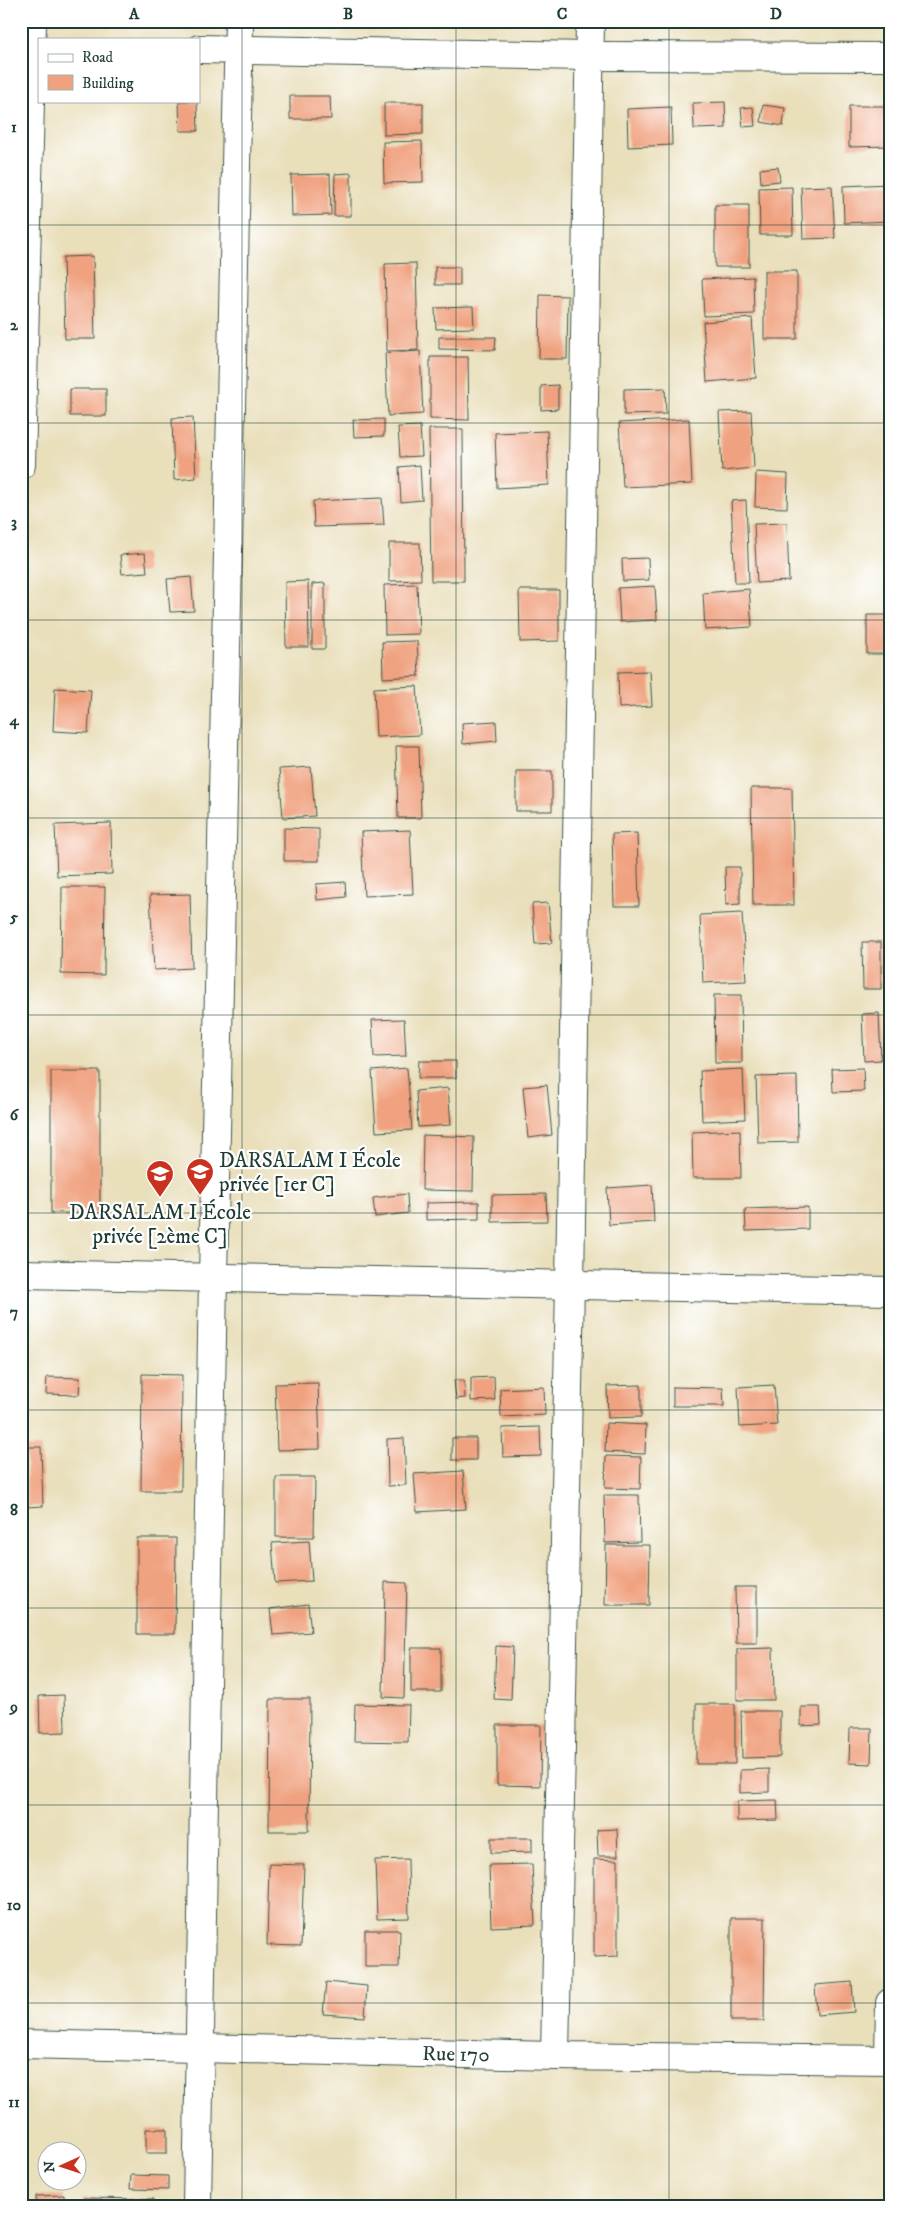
<svg xmlns="http://www.w3.org/2000/svg" width="911" height="2228" font-family="'IM FELL DW Pica',serif">
  <style>
    .building { fill: #f0a280 }
    .lines { fill: none; stroke-linecap: round; stroke-linejoin: round }
    .minor-casing { stroke: #3d5548; stroke-width: 30 }
    .minor { stroke: #fff; stroke-width: 28 }
    .grid { fill: none; stroke: #1f3d34; stroke-width: 1; stroke-opacity: 0.55 }
    .labels { text-anchor: middle; stroke-width: 4.5; stroke-linejoin: round; paint-order: stroke }
    .poi-label { font-size: 21px; fill: #1f3d34; stroke: #fff; text-anchor: start }
    .street-label { font-size: 21px; fill: #1f3d34; stroke: #fff }
    .neatline { fill: none; stroke: #1f3d34; stroke-width: 2 }
    .grid-label { font-size: 16px; text-anchor: middle; font-weight: bold; fill: #1f3d34 }
  </style>
  <rect width="100%" height="100%" fill="#fff"/>
  <filter id="ink" filterUnits="userSpaceOnUse"><feTurbulence type="fractalNoise" baseFrequency=".02" numOctaves="2"/><feDisplacementMap in="SourceGraphic" scale="10" xChannelSelector="R" yChannelSelector="G"/><feConvolveMatrix kernelMatrix="1 2 1 2 8 2 1 2 1" color-interpolation-filters="sRGB"/></filter>
  <filter id="wash" filterUnits="userSpaceOnUse"><feTurbulence type="fractalNoise" baseFrequency=".0096" numOctaves="4" result="noise"/><feDisplacementMap in="SourceGraphic" scale="20" xChannelSelector="R" yChannelSelector="G"/><feGaussianBlur stdDeviation="1.12" result="paint"/><feColorMatrix in="noise" values="0 0 0 0 0 0 0 0 0 0 0 0 0 0 0 0 0 1.4 0 .05"/><feComposite in="paint" operator="in"/></filter>
  <g filter="url(#wash)">
    <rect width="100%" height="100%" fill="#e9dfbb"/>
    <g id="blocks">
      <!-- building -->
      <path class="building" d="M296 21H320V23H296Z
        M290 96H330L331 119H290Z
        M179 101H197L198 131H180Z
        M725 102 726 128 694 129 693 103Z
        M384 103H423V134L384 135Z
        M763 105 785 108 783 126 761 122Z
        M849 106H890V146L849 147Z
        M671 107 672 145 628 147 627 109Z
        M753 107 755 126 743 127 741 108Z
        M422 141 423 182 384 183 383 142Z
        M778 167 780 181 761 183 760 169Z
        M351 173V216H334L335 174Z
        M330 174 331 215 292 216 291 175Z
        M890 184V221L844 223 843 186Z
        M832 186 835 238 803 239 801 187Z
        M792 187 793 235H760L759 188Z
        M715 205H749V267H715Z
        M93 256 95 339H65L63 257Z
        M416 263 418 350 387 351 385 264Z
        M435 267H460V285H435Z
        M764 271H797V339H764Z
        M753 277 754 314 704 316 702 279Z
        M540 295 568 296 567 359H539Z
        M473 307 474 328 436 329 435 308Z
        M752 318 756 378 707 382 703 322Z
        M439 337H496L495 350 439 349Z
        M420 351 423 414 388 416 385 353Z
        M430 357H468L469 420 430 419Z
        M558 385V409L541 410V386Z
        M665 388 666 414 624 415V389Z
        M70 389H106V416H70Z
        M751 411 754 468 722 471 719 412Z
        M193 417 196 478 174 480 172 418Z
        M384 419V436L354 437 353 420Z
        M689 419 692 484 623 487 619 423Z
        M420 426 422 456 400 457 398 427Z
        M429 429H463L464 581H431Z
        M547 431 549 485 497 488 495 433Z
        M420 465 422 500 401 502 399 467Z
        M756 472 788 474 787 508 755 507Z
        M382 498 384 525 314 527 313 501Z
        M746 500 749 583H735L731 501Z
        M787 523 789 581 757 583 754 524Z
        M389 543H420L421 580 389 581Z
        M145 553 147 572 122 574 120 555Z
        M648 558 649 580 623 581 622 559Z
        M191 577 194 611 170 612 167 579Z
        M308 581 309 647H286L285 582Z
        M325 583V649H312V584Z
        M417 584 419 634 385 635 384 585Z
        M655 586 657 620 620 622 618 588Z
        M749 589 752 627 705 630 703 593Z
        M519 590H559V641L520 642Z
        M867 615H890V654H867Z
        M417 641 419 676 383 678 382 642Z
        M650 671 652 706 619 708 618 672Z
        M417 686 420 735 376 737 374 688Z
        M55 688 91 690 88 733 53 731Z
        M496 721 497 741 463 744 462 723Z
        M396 746H419L421 818H398Z
        M311 767 315 816 283 818 279 769Z
        M516 771H552V811H516Z
        M751 788H792L794 905H753Z
        M111 823 112 874 57 876 55 825Z
        M284 828 319 829V861H284Z
        M410 830 413 894 364 896 361 832Z
        M637 833 639 906H614L612 834Z
        M725 867H740V904L726 905Z
        M345 882 346 897 317 900 316 884Z
        M62 887H105L104 975 61 974Z
        M190 894 192 968 154 970 150 895Z
        M548 903 552 943 535 944 532 904Z
        M742 913 746 981 703 983 700 915Z
        M862 942H881V989H863Z
        M714 995H741L742 1063H715Z
        M879 1013 881 1060 864 1061 862 1014Z
        M404 1019 406 1056 374 1057 372 1020Z
        M419 1061H456V1078H418Z
        M407 1068 412 1130 376 1132 372 1071Z
        M863 1068 864 1091 833 1092 832 1069Z
        M743 1069 745 1119 702 1121 700 1071Z
        M51 1071H100V1213H51Z
        M797 1076 798 1142 758 1143 756 1077Z
        M547 1085 552 1135 528 1138 523 1087Z
        M448 1088 451 1125 418 1127 416 1091Z
        M740 1130 741 1178H693L692 1132Z
        M423 1135 474 1137 473 1191 422 1190Z
        M652 1185 654 1222 609 1225 607 1188Z
        M407 1194 408 1213 375 1217 373 1198Z
        M546 1194 547 1221 492 1222V1195Z
        M479 1202V1219L426 1220V1203Z
        M808 1207V1229L746 1231 745 1209Z
        M142 1374 182 1375 181 1491H141Z
        M47 1377 80 1378 79 1395 46 1394Z
        M494 1377 495 1400 471 1401V1378Z
        M454 1380H464L465 1398 456 1399Z
        M318 1383 320 1449 277 1450 275 1384Z
        M641 1385V1417L608 1418 607 1386Z
        M774 1385 777 1425 740 1427 738 1387Z
        M544 1387 545 1415 501 1417 500 1389Z
        M673 1387 723 1388 724 1406H673Z
        M606 1423 646 1425 645 1454 605 1452Z
        M540 1427 541 1456 503 1457 502 1428Z
        M404 1438 406 1485 388 1486 387 1439Z
        M452 1438H476V1460H452Z
        M26 1447H41L43 1506 27 1507Z
        M606 1456 641 1457 640 1489 605 1488Z
        M463 1471 466 1509 417 1512 414 1474Z
        M276 1477H315L314 1537H276Z
        M604 1495H639L640 1542 605 1543Z
        M137 1538H176L175 1634H137Z
        M309 1541 312 1581 275 1583 272 1543Z
        M606 1545H650L649 1605H605Z
        M385 1582 407 1583 404 1698 383 1697Z
        M735 1587H757V1643H736Z
        M308 1604 311 1632 273 1635 270 1609Z
        M496 1646 513 1647 511 1700 494 1699Z
        M411 1648H441V1692H411Z
        M773 1648 774 1700H737V1649Z
        M64 1695 65 1732 40 1733 39 1696Z
        M270 1699H310L309 1831H269Z
        M355 1704 409 1705 408 1742 354 1741Z
        M696 1704H735V1764H696Z
        M801 1707H820L821 1725 801 1726Z
        M741 1711H780V1757L742 1758Z
        M497 1725H541L540 1786 497 1785Z
        M850 1728H872L871 1764 849 1763Z
        M769 1769V1792L740 1793V1770Z
        M777 1800 778 1820 737 1821V1801Z
        M617 1829 618 1856H598L597 1830Z
        M491 1838H532V1852L491 1853Z
        M408 1859 409 1918 377 1919 375 1860Z
        M594 1859 618 1860V1956L594 1957Z
        M269 1864 304 1865 301 1946 267 1945Z
        M532 1864 535 1925 491 1927 489 1865Z
        M731 1918H765L764 2021H731Z
        M365 1930H400L399 1967H365Z
        M326 1982 367 1986 365 2017 323 2014Z
        M852 1982 854 2012 817 2015 815 1985Z
        M146 2129H167V2153H146Z
        M131 2175 168 2176V2190L130 2189Z
        M64 2195V2207H36V2196Z
        M83 2198 153 2199V2207H83Z"/>
    </g>
  </g>
  <g filter="url(#ink)">
    <use href="#blocks" fill-opacity="0" stroke="#3d5548" stroke-width="1"/>
    <g class="lines">
      <defs>
        <g id="minor">
          <path d="M199 49 589 56 890 57"/>
          <path d="M21 465 32 21"/>
          <path d="M21 1274 890 1291"/>
          <path id="s1" d="M21 2044 555 2056 890 2060"/>
          <path d="M555 2056 570 1284 590 21"/>
          <path d="M889 2060 890 2003"/>
          <path d="M197 2207 213 1278 239 21"/>
        </g>
      </defs>
      <!-- minor casing -->
      <use href="#minor" class="minor-casing"/>
      <!-- minor -->
      <use href="#minor" class="minor"/>
    </g>
  </g>
  <!-- grid -->
  <path class="grid" d="M242 21V2207M456 21V2207M669 21V2207M21 225H890M21 423H890M21 620H890M21 818H890M21 1015H890M21 1213H890M21 1410H890M21 1608H890M21 1805H890M21 2003H890"/>
  <!-- icons -->
  <defs>
    <symbol id="school-pin" viewBox="-11 -11 22 30"><path d="M0 17L-7.5 6A9.5 9.5 0 1 1 7.5 6Z" fill="#c8321e" stroke="#fff"/><path d="M0-5L7-2L0 1L-7-2ZM-4 1L0 2.5L4 1V4Q0 6-4 4Z" fill="#fff"/></symbol>
  </defs>
  <g fill-rule="evenodd">
    <use href="#school-pin" x="184" y="1156" width="32" height="43"/>
    <use href="#school-pin" x="144" y="1158" width="32" height="43"/>
  </g>
  <g class="labels">
    <!-- poi labels -->
    <g class="poi-label">
      <text x="219" y="1167">DARSALAM I École<tspan x="219" dy="24">privée [1er C]</tspan></text>
      <text x="160" y="1219" text-anchor="middle">DARSALAM I École<tspan x="160" dy="24">privée [2ème C]</tspan></text>
    </g>
    <!-- street labels -->
    <g class="street-label">
      <text dy="7" stroke="none"><textPath href="#s1" startOffset="435">Rue 170</textPath></text>
    </g>
  </g>
  <!-- margin -->
  <rect width="911" height="2228" fill="none" stroke="#fff" stroke-width="55"/>
  <!-- legend -->
  <rect x="38" y="38" width="162" height="65" fill="#ffffff" stroke="#a5b1ae"/>
  <rect x="48" y="54" width="25" height="8" fill="#ffffff" stroke="#a5b1ae"/>
  <text x="82" y="62" font-size="15" fill="#1f3d34">Road</text>
  <rect x="48" y="75" width="25" height="15" fill="#f0a280" stroke="#a5b1ae"/>
  <text x="82" y="88" font-size="15" fill="#1f3d34">Building</text>
  <!-- north arrow -->
  <g transform="translate(62 2166) rotate(267)"><circle r="24" fill="#ffffff" stroke="#a5b1ae"/>
  <path d="M0-4L9 19L0 12L-9 19Z" fill="#c8321e"/>
  <text y="-8" font-size="14" font-weight="bold" text-anchor="middle" fill="#1f3d34">N</text>
  </g>
  <rect x="28" y="28" width="856" height="2172" class="neatline"/>
  <g class="grid-label">
    <text x="134" y="19">A</text>
    <text x="348" y="19">B</text>
    <text x="562" y="19">C</text>
    <text x="776" y="19">D</text>
    <text x="14" y="132">1</text>
    <text x="14" y="330">2</text>
    <text x="14" y="527">3</text>
    <text x="14" y="725">4</text>
    <text x="14" y="922">5</text>
    <text x="14" y="1120">6</text>
    <text x="14" y="1317">7</text>
    <text x="14" y="1515">8</text>
    <text x="14" y="1712">9</text>
    <text x="14" y="1910">10</text>
    <text x="14" y="2107">11</text>
  </g>
</svg>
